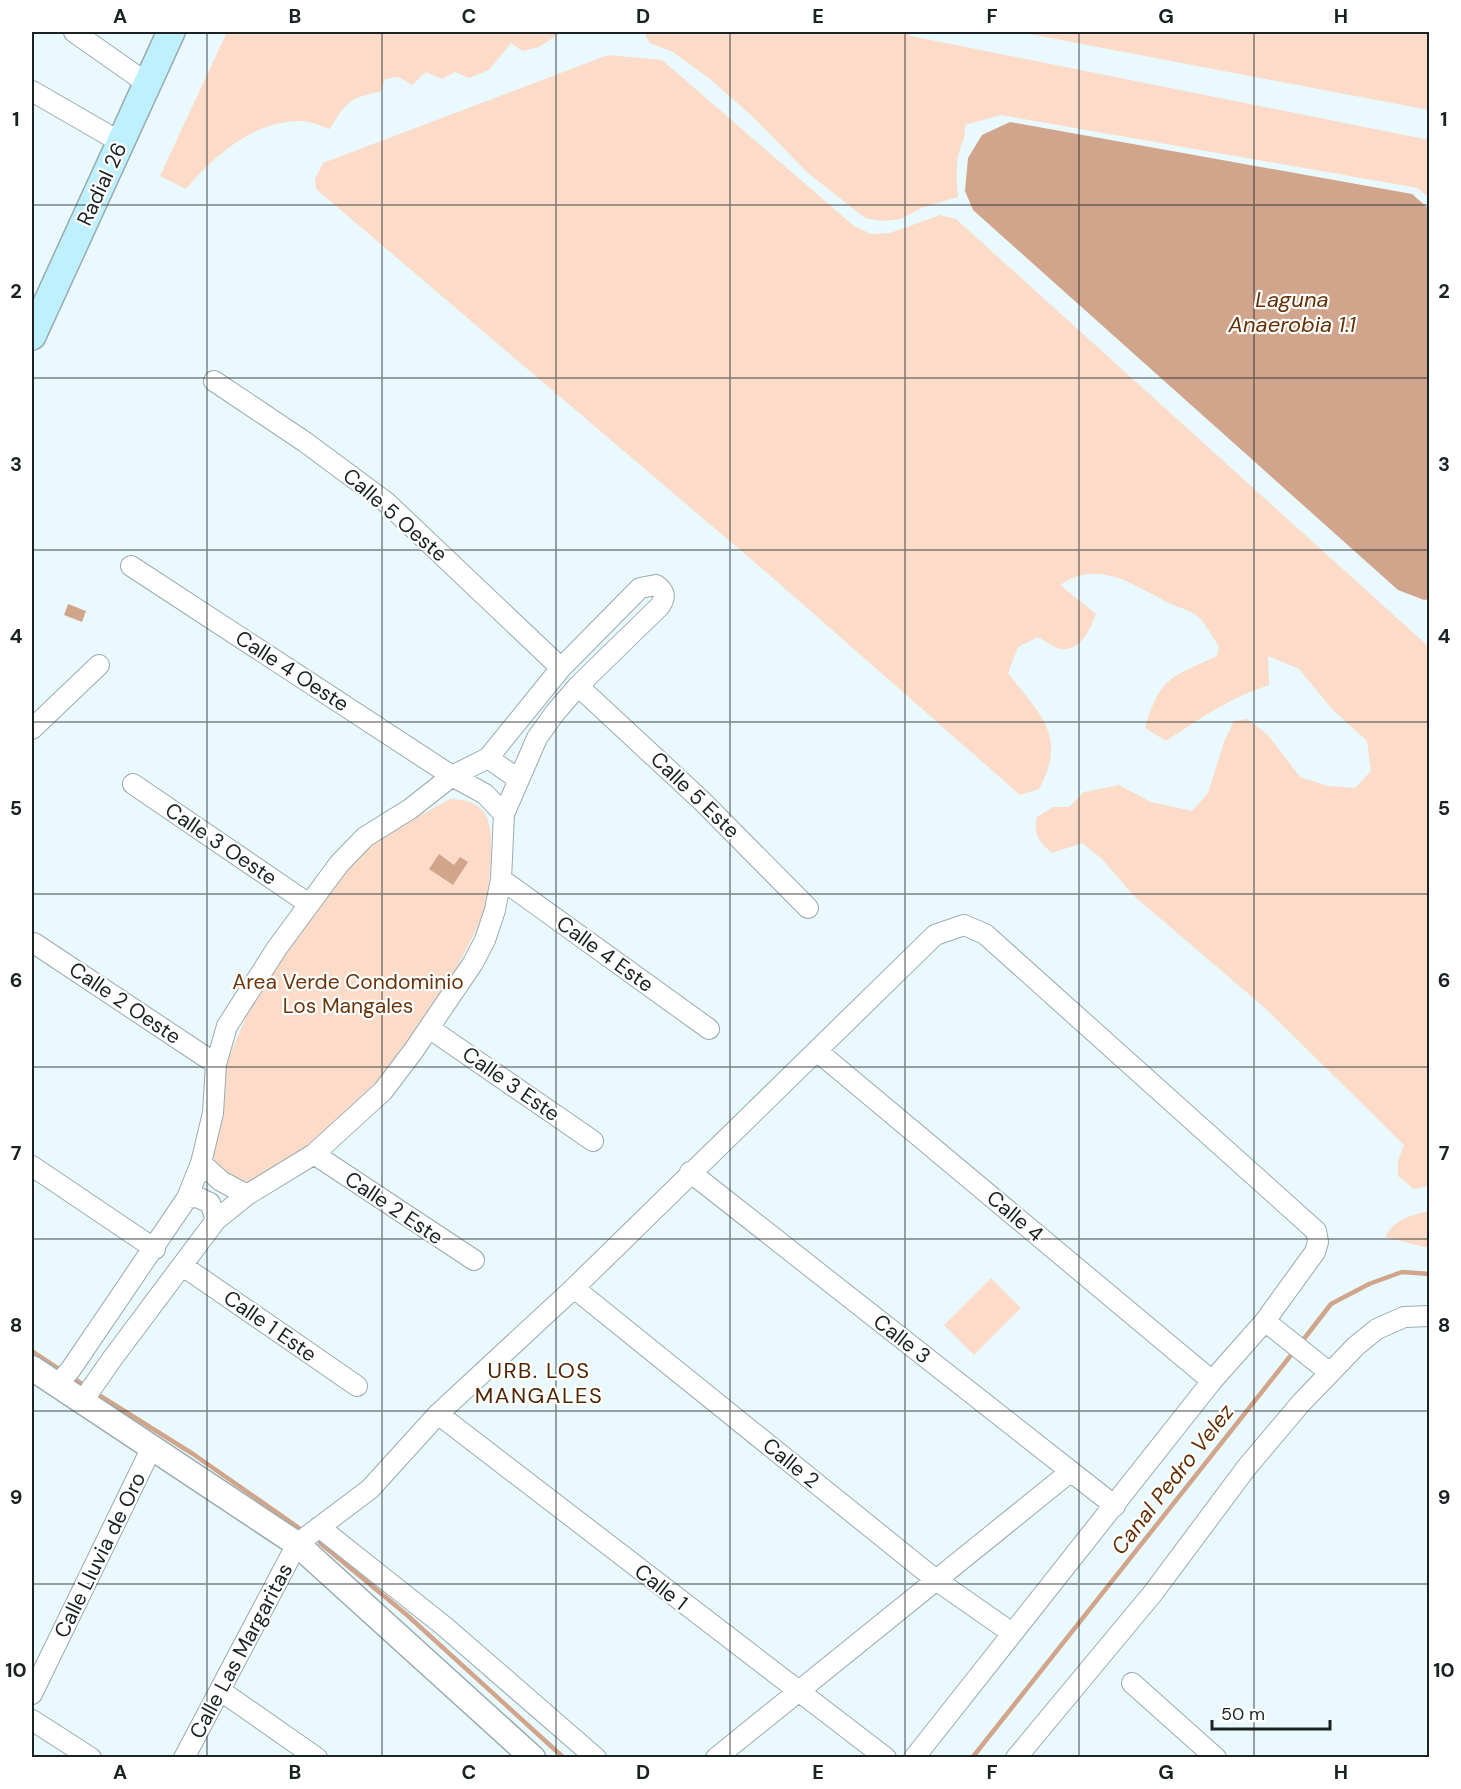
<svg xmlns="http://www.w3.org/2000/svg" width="1461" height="1789" font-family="'DM Sans',sans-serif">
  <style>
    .green { fill: #fcdbc8 }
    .water { fill: #d1a58b }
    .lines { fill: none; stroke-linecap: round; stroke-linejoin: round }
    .stream { stroke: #d1a58b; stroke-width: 4.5 }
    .minor-casing { stroke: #9aabb1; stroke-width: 22 }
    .tertiary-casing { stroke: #9aabb1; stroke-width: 27 }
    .secondary-casing { stroke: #9aabb1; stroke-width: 30 }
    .minor { stroke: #fff; stroke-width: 20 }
    .tertiary { stroke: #fff; stroke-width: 24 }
    .secondary { stroke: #bef1fd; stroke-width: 27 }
    .grid { fill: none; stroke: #1b2224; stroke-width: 1.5; stroke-opacity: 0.55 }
    .labels { text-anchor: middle; stroke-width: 4.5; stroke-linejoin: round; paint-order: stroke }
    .street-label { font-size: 21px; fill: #1b2224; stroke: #fff }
    .park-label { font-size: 21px; fill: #6b340a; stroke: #fff }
    .water-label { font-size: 22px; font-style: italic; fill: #662f03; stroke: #fff }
    .neighbourhood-label { font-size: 22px; letter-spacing: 1.5px; fill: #512402; stroke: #fff }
    .neatline { fill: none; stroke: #1b2224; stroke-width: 2 }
    .grid-label { font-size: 20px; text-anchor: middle; font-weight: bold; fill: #1b2224 }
  </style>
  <rect width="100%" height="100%" fill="#eaf9fd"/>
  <!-- green -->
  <path class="green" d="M227 32H562L539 47 522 51 511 43 489 70 469 78 455 72 442 79 426 72 412 85 399 77 385 79 380 92C350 97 345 103 330 129 321 126 308 120 299 121 252 122 214 156 186 189L160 176Z
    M651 32H907L911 36 1429 140V198L1418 188 1001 115 965 125C966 137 962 142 959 153 955 167 957 182 958 197L921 208 901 219 883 221 865 218 808 173 753 117 711 80 673 52 650 43 645 35Z
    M1019 32H1429V110Z
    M608 55 662 60 854 226 871 234 890 233 940 215 956 219 1429 647V1186L1414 1189 1398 1176V1161L1404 1145 1265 1008 1134 896 1103 860 1082 843 1052 853C1039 842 1033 834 1037 817L1053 807H1069L1084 792 1119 785 1151 802 1192 811 1208 793 1224 742 1234 721 1247 719 1268 735 1300 777 1328 786 1355 788 1371 771 1367 741 1332 709 1299 669 1268 656 1269 685C1231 697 1199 719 1166 741L1145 728C1161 675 1171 678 1217 656L1219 646C1212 637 1203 618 1193 613 1184 608 1173 606 1163 600 1129 582 1097 560 1060 585L1096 614C1090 629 1081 652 1060 649 1053 647 1045 641 1038 637L1018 647 1008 673C1040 715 1068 735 1039 789L1020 795 773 578 316 189 315 179 323 163Z
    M450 799C482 799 492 816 491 845 491 867 489 888 484 909 478 930 465 951 455 970 412 1046 357 1115 283 1162 271 1169 260 1177 248 1182L230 1176 215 1162 212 1149 225 1096 226 1064 257 991 340 871 370 843Z
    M1429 1211V1248L1385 1237C1394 1219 1412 1215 1429 1211Z
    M991 1278 1021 1308 974 1355 944 1325Z"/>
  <!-- water -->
  <path class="water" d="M1010 122 1412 194 1429 209V599L1424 600 1398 590 973 210 965 191 968 158 982 135Z
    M68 604 86 611 82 622 64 615Z
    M439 854 454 865 460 857 468 862 453 885 429 869Z"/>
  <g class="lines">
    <!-- stream -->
    <path class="stream" d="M1300 1344 1331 1304 1369 1284 1402 1272 1430 1274
      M32 1351 62 1371
      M72 1377 87 1387
      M94 1392 193 1454 299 1528
      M320 1543 407 1615 564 1758
      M972 1758 1295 1350"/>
    <defs>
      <path id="minor" d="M74 32 148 84
        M32 91 122 143
        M214 381 305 442 386 502 561 668
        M131 566 452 776 485 794 504 814
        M578 686 702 801 808 908
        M32 729 99 665
        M488 758 518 779
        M133 784 309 904
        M501 879 709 1029
        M34 943 216 1064
        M429 1028 593 1141
        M817 1051 1212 1381
        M314 1154 474 1260
        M201 1163 221 1181 247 1195
        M32 1166 155 1249
        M690 1172 1115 1506
        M187 1198 197 1197 210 1203 216 1220
        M183 1266 357 1386
        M574 1288 936 1580 1012 1633
        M1265 1321 1330 1373
        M57 1385 71 1369 187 1198 201 1163 213 1113 216 1064 227 1026 277 948 339 864 365 837 410 809 452 776 488 758 561 668 640 588 656 585C665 591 666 597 660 606L578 686 554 714 537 738 504 814 501 879 495 910 485 940 473 963 414 1050 383 1091 314 1154 247 1195 216 1220 112 1359 89 1392 85 1403
        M438 1414 886 1758
        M319 1527 444 1626 596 1758
        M1132 1683 1216 1758
        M221 1691 317 1758
        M32 1694 152 1447
        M32 1720 91 1758
        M184 1758 297 1544 370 1489 438 1414 574 1288 935 935 964 925 985 934 1316 1231 1318 1242 1315 1252 1265 1321 1212 1381 914 1758
        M716 1758 1070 1472
        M1016 1758 1153 1593 1247 1467 1301 1403 1356 1346 1377 1329 1404 1317 1430 1316"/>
      <path id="tertiary" d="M32 1368 297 1544 533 1758"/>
      <path id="secondary" d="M32 336 171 32"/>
    </defs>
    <!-- minor casing -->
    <use href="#minor" class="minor-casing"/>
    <!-- tertiary casing -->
    <use href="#tertiary" class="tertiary-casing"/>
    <!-- secondary casing -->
    <use href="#secondary" class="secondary-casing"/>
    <!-- minor -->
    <use href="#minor" class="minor"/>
    <!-- tertiary -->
    <use href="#tertiary" class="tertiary"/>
    <!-- secondary -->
    <use href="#secondary" class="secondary"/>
  </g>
  <!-- grid -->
  <path class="grid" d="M207 32V1758M382 32V1758M556 32V1758M730 32V1758M905 32V1758M1079 32V1758M1254 32V1758M32 205H1430M32 378H1430M32 550H1430M32 722H1430M32 894H1430M32 1067H1430M32 1239H1430M32 1411H1430M32 1584H1430"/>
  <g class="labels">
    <!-- street labels -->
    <g class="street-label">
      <text transform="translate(102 184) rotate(-65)" y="7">Radial 26</text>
      <text transform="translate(395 515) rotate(41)" y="7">Calle 5 Oeste</text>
      <text transform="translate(292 671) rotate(33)" y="7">Calle 4 Oeste</text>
      <text transform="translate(695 795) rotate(44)" y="7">Calle 5 Este</text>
      <text transform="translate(221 844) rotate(34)" y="7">Calle 3 Oeste</text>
      <text transform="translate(605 954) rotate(36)" y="7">Calle 4 Este</text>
      <text transform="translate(125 1003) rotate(34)" y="7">Calle 2 Oeste</text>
      <text transform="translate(511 1084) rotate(35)" y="7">Calle 3 Este</text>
      <text transform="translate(394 1208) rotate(34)" y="7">Calle 2 Este</text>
      <text transform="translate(1015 1216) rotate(40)" y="7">Calle 4</text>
      <text transform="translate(270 1326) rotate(35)" y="7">Calle 1 Este</text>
      <text transform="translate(902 1339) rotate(38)" y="7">Calle 3</text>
      <text transform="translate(791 1463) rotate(39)" y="7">Calle 2</text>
      <text transform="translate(100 1555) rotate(-64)" y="7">Calle Lluvia de Oro</text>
      <text transform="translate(661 1587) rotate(38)" y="7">Calle 1</text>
      <text transform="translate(241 1651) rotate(-62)" y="7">Calle Las Margaritas</text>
    </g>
    <!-- park labels -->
    <g class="park-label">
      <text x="348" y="989">Area Verde Condominio<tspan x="348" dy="24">Los Mangales</tspan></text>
    </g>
    <!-- water labels -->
    <g class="water-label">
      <text x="1292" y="307">Laguna<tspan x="1292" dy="25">Anaerobia 1.1</tspan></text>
      <text transform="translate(1172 1479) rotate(-52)" y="8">Canal Pedro Velez</text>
    </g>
    <!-- neighbourhood labels -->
    <g class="neighbourhood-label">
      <text x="539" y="1378">URB. LOS<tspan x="539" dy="25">MANGALES</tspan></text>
    </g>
  </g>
  <!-- border -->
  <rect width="1461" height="1789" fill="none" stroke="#ffffff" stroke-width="66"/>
  <!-- scale -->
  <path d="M1212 1720v9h118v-9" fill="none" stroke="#1b2224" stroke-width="3"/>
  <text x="1221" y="1720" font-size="18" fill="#1b2224" stroke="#ffffff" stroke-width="4.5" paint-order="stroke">50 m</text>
  <rect x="33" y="33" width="1395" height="1723" class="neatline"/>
  <g class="grid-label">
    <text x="120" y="23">A</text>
    <text x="295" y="23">B</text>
    <text x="469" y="23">C</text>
    <text x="643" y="23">D</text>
    <text x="818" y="23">E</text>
    <text x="992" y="23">F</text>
    <text x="1166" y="23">G</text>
    <text x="1341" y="23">H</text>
    <text x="16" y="126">1</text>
    <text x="1444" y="126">1</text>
    <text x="16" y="298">2</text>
    <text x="1444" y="298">2</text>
    <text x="16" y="471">3</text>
    <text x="1444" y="471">3</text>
    <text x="16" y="643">4</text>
    <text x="1444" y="643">4</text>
    <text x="16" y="815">5</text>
    <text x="1444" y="815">5</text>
    <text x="16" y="987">6</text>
    <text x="1444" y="987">6</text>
    <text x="16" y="1160">7</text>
    <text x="1444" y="1160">7</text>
    <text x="16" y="1332">8</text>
    <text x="1444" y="1332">8</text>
    <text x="16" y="1504">9</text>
    <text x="1444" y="1504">9</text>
    <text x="16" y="1677">10</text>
    <text x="1444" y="1677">10</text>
    <text x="120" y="1779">A</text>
    <text x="295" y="1779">B</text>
    <text x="469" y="1779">C</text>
    <text x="643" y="1779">D</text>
    <text x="818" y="1779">E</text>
    <text x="992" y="1779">F</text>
    <text x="1166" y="1779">G</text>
    <text x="1341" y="1779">H</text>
  </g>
</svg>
